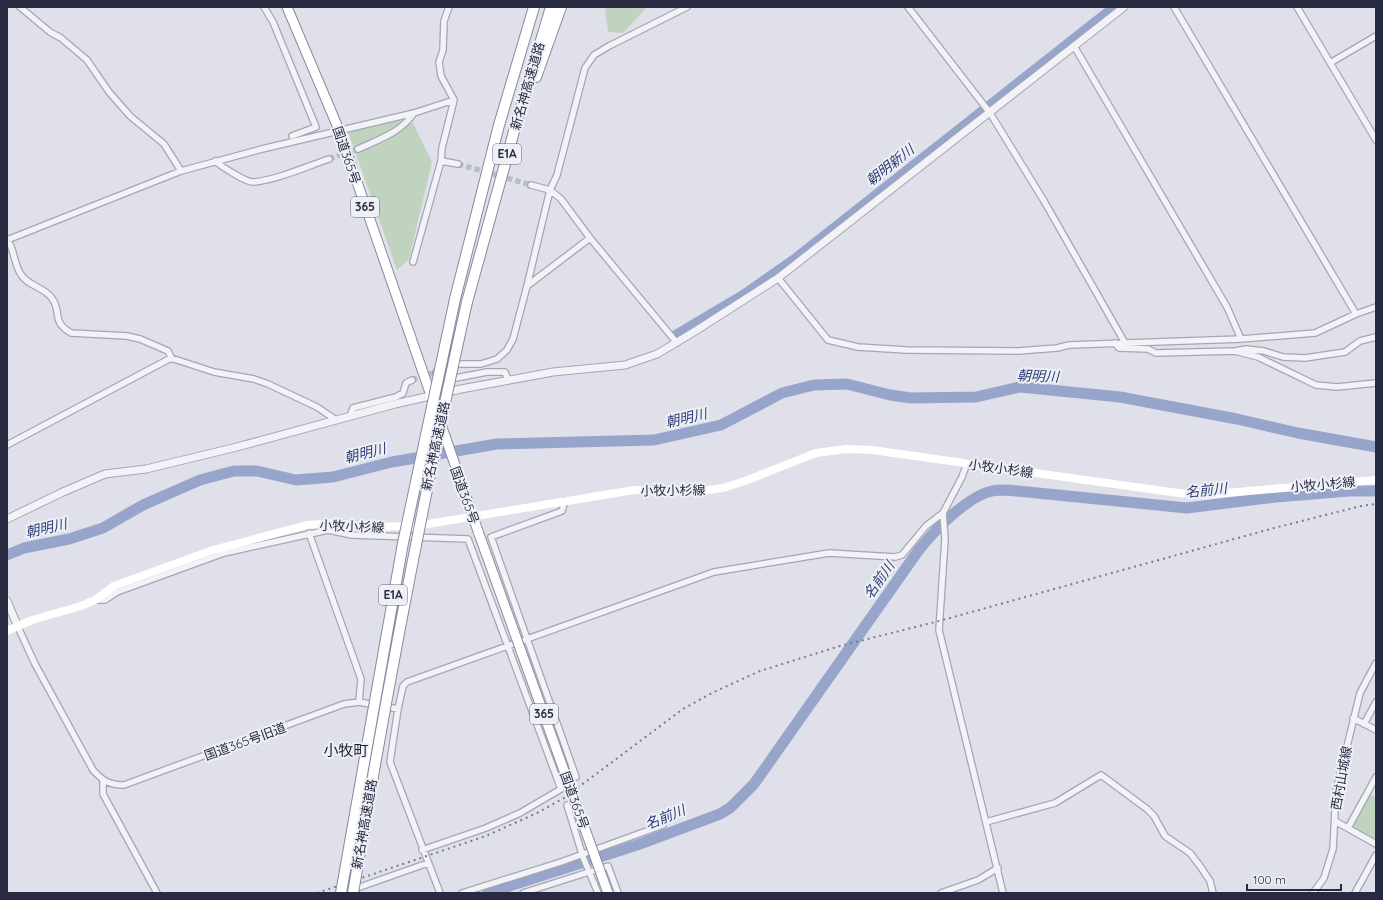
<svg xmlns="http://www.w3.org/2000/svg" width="1383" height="900" font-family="Quicksand,'Noto Sans JP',sans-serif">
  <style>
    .green { fill: #c0d3bf }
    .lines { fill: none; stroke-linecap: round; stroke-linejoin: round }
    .river { stroke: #98a5cb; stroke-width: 11 }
    .minor-tunnel { stroke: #babcc7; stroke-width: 5.5; stroke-dasharray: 5.5 3; stroke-linecap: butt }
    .minor-casing { stroke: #a4a6b3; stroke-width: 8 }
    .tertiary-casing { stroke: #a4a6b3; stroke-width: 9 }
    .trunk-casing { stroke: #858aa0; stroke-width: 11 }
    .motorway-casing { stroke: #858aa0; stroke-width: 12 }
    .minor { stroke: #f2f2f7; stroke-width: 5.5 }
    .tertiary { stroke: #f2f2f7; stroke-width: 7 }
    .secondary { stroke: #fff; stroke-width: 8 }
    .trunk { stroke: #fff; stroke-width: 9 }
    .motorway { stroke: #fff; stroke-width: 10 }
    .rail { stroke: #777b93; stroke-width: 2; stroke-dasharray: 2 4; stroke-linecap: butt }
    .trunk-bridge-casing { stroke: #858aa0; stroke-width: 11; stroke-linecap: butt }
    .motorway-bridge-casing { stroke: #858aa0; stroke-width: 12; stroke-linecap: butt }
    .trunk-bridge { stroke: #fff; stroke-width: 9 }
    .motorway-bridge { stroke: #fff; stroke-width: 10 }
    .labels { text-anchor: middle; stroke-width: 4; stroke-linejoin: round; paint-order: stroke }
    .shield { fill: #eef0f6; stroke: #636577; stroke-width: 1 }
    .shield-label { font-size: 12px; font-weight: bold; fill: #272a40 }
    .street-label { font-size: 13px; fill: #272a40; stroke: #eef0f6 }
    .water-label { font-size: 14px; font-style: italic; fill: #2f3f76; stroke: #eef0f6 }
    .quarter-label { font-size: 15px; fill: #191c31; stroke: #eef0f6 }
  </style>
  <rect width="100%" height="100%" fill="#dfe0e9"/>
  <!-- green -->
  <path class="green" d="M605 7H647L623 33 608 32Z
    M392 119 413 123 432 162 409 259 397 270 348 132Z
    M1369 794 1376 798V840L1353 827 1352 825Z"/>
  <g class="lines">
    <!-- river -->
    <path class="river" d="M675 336 744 295 794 260 1115 7
      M7 555 24 548 69 539 103 528 143 505 200 480 234 471H257L296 480 333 477 392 462 497 444 654 440 721 425 782 393 814 385 847 384 890 395 911 398 976 397 1020 387 1120 397 1237 419 1298 433 1376 447
      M488 893 637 845 720 814 730 808 754 784 918 551C934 531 966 497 992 491 997 490 1003 490 1007 490L1187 508 1276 497 1349 491H1376"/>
    <!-- minor-tunnel -->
    <path class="minor-tunnel" d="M329 159 358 149
      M458 164 531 185
      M412 380 436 372"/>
    <defs>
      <path id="minor" d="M20 7 50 32 61 38 87 60 109 92 130 116 164 144 181 171
        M264 7 273 22 316 127 292 136
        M908 7 990 113 1044 201 1125 343
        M1174 7 1356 314
        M1297 7 1376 140
        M1074 46 1227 307 1241 339 1315 333 1356 314 1376 307
        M1330 63 1376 36
        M358 149C380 139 400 133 414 113
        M215 161C221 166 245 182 253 182 274 181 308 166 329 159
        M441 161 458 164
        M531 185 550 190 561 199 590 238 677 343
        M7 239C14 248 14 263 20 273 26 285 43 287 51 297 63 311 50 321 71 333L127 336 140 339 168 351 172 359
        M7 240 181 171 262 149 414 113 454 100
        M413 262 441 161 442 148 454 100 441 76 439 62 443 50 444 21 449 7
        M778 278 828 340 858 347 906 350 1018 351 1057 348 1069 345 1241 339
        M527 286 550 190 557 175 585 68 594 55 609 46 687 7
        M1115 343 1119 348 1148 349 1156 353 1235 351 1258 357 1316 385 1337 387 1376 383
        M1235 351 1246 349 1264 351 1283 357 1305 358 1345 352 1360 341 1376 337
        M508 380 505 372H487L445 380 436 372 458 364H481L497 359 507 350 513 339 527 286 590 238
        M350 416 353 408 396 397 403 393 406 383 412 380
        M7 445 171 358 214 372 254 379 268 384 317 407 336 420
        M967 463 962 477 943 513 945 539 939 630 1003 893
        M565 501 562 511 491 537 576 777
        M309 533 361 679 359 702
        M95 600H105L117 592 224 553 328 530 352 535 468 539 561 789 520 813 486 828 422 850
        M18 627 35 664 93 770C103 781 109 785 124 785L344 704 359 702 398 709 390 762 440 893
        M398 709 403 686 407 682 714 572 829 553 895 557 902 555 926 526 943 513
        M1353 718 1376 730
        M1364 724 1376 702
        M103 781V794L157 893
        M567 805 583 857 598 893
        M1335 821 1376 844
        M986 822 1055 803 1101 775 1147 809 1154 816 1165 836 1190 853 1200 866 1210 881 1213 893
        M1348 828 1376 777
        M590 872 608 866 618 893
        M343 893 428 863
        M462 893 561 862 663 825
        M523 893 589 872
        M941 893 978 880 998 868
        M1313 893 1324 878 1333 849 1336 792 1360 693 1376 663
        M1355 893 1376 855"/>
      <path id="tertiary" d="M7 519 63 492 105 474 146 469 233 448 395 404 461 389 553 372 625 365 657 354 697 330 778 278 1124 7
        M7 601 18 627"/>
      <path id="trunk" d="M287 7 339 130 479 534"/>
      <path id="motorway" d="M536 77 561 7
        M455 299 499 125 534 7
        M467 302 516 124 551 7"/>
    </defs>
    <!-- minor casing -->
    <use href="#minor" class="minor-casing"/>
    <!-- tertiary casing -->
    <use href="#tertiary" class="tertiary-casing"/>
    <!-- trunk casing -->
    <use href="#trunk" class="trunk-casing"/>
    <!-- motorway casing -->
    <use href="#motorway" class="motorway-casing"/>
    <!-- minor -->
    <use href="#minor" class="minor"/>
    <!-- tertiary -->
    <use href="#tertiary" class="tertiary"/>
    <!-- secondary -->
    <path class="secondary" d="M7 631 32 620 81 606 95 600 114 586 213 550 307 525 338 523 362 527 416 526 634 490 695 492 723 488 745 481 816 453 846 449 872 450 1178 493 1202 495 1376 480"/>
    <!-- trunk -->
    <use href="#trunk" class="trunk"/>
    <!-- motorway -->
    <use href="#motorway" class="motorway"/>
    <!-- rail -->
    <path class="rail" d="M317 893 486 836 537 813 564 798 683 709 712 693 760 671 840 646 939 621 1274 528 1361 506 1376 504"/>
    <defs>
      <path id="trunk-bridge" d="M479 534 608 893"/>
      <path id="motorway-bridge" d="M341 893 403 543 455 299
        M353 893C386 695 423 498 467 302"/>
    </defs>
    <!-- trunk-bridge casing -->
    <use href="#trunk-bridge" class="trunk-bridge-casing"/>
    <!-- motorway-bridge casing -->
    <use href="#motorway-bridge" class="motorway-bridge-casing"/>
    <!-- trunk-bridge -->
    <use href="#trunk-bridge" class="trunk-bridge"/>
    <!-- motorway-bridge -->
    <use href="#motorway-bridge" class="motorway-bridge"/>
  </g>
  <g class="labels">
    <!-- shield labels -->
    <g class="shield">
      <rect x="493" y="144" width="28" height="20" rx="3"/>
      <rect x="351" y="197" width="28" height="20" rx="3"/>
      <rect x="379" y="585" width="28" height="20" rx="3"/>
      <rect x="530" y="704" width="28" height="20" rx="3"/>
    </g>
    <g class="shield-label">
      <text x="507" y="158">E1A</text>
      <text x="365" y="211">365</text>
      <text x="393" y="599">E1A</text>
      <text x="544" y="718">365</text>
    </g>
    <!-- street labels -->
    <g class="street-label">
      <text transform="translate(527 86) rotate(-74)" y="5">新名神高速道路</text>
      <text transform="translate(347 155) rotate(71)" y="5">国道365号</text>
      <text transform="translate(435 446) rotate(-78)" y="5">新名神高速道路</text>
      <text transform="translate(1001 468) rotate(8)" y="5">小牧小杉線</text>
      <text transform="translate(1323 484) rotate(-5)" y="5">小牧小杉線</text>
      <text transform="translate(673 490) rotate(-1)" y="5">小牧小杉線</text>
      <text transform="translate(465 495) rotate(70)" y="5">国道365号</text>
      <text transform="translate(352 526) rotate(2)" y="5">小牧小杉線</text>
      <text transform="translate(245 741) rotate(-20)" y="5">国道365号旧道</text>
      <text transform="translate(1341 778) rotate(-80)" y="5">西村山城線</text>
      <text transform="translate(575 800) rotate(70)" y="5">国道365号</text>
      <text transform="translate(364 824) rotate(-80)" y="5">新名神高速道路</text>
    </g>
    <!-- water labels -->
    <g class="water-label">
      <text transform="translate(890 165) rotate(-38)" y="5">朝明新川</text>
      <text transform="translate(1038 376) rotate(2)" y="5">朝明川</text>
      <text transform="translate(686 418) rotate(-13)" y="5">朝明川</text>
      <text transform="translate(365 453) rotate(-14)" y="5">朝明川</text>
      <text transform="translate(1206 490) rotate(-6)" y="5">名前川</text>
      <text transform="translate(46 528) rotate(-13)" y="5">朝明川</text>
      <text transform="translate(879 580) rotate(-55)" y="5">名前川</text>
      <text transform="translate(665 817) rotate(-22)" y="5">名前川</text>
    </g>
    <!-- quarter labels -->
    <g class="quarter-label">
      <text x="346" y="756">小牧町</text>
    </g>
  </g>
  <!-- border -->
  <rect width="1383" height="900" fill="none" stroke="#272a40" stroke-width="16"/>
  <!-- scale -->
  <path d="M1247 884v6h94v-6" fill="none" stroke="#272a40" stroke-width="2"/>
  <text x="1253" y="884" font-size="12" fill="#272a40" stroke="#eef0f6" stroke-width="3" paint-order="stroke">100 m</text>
</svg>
